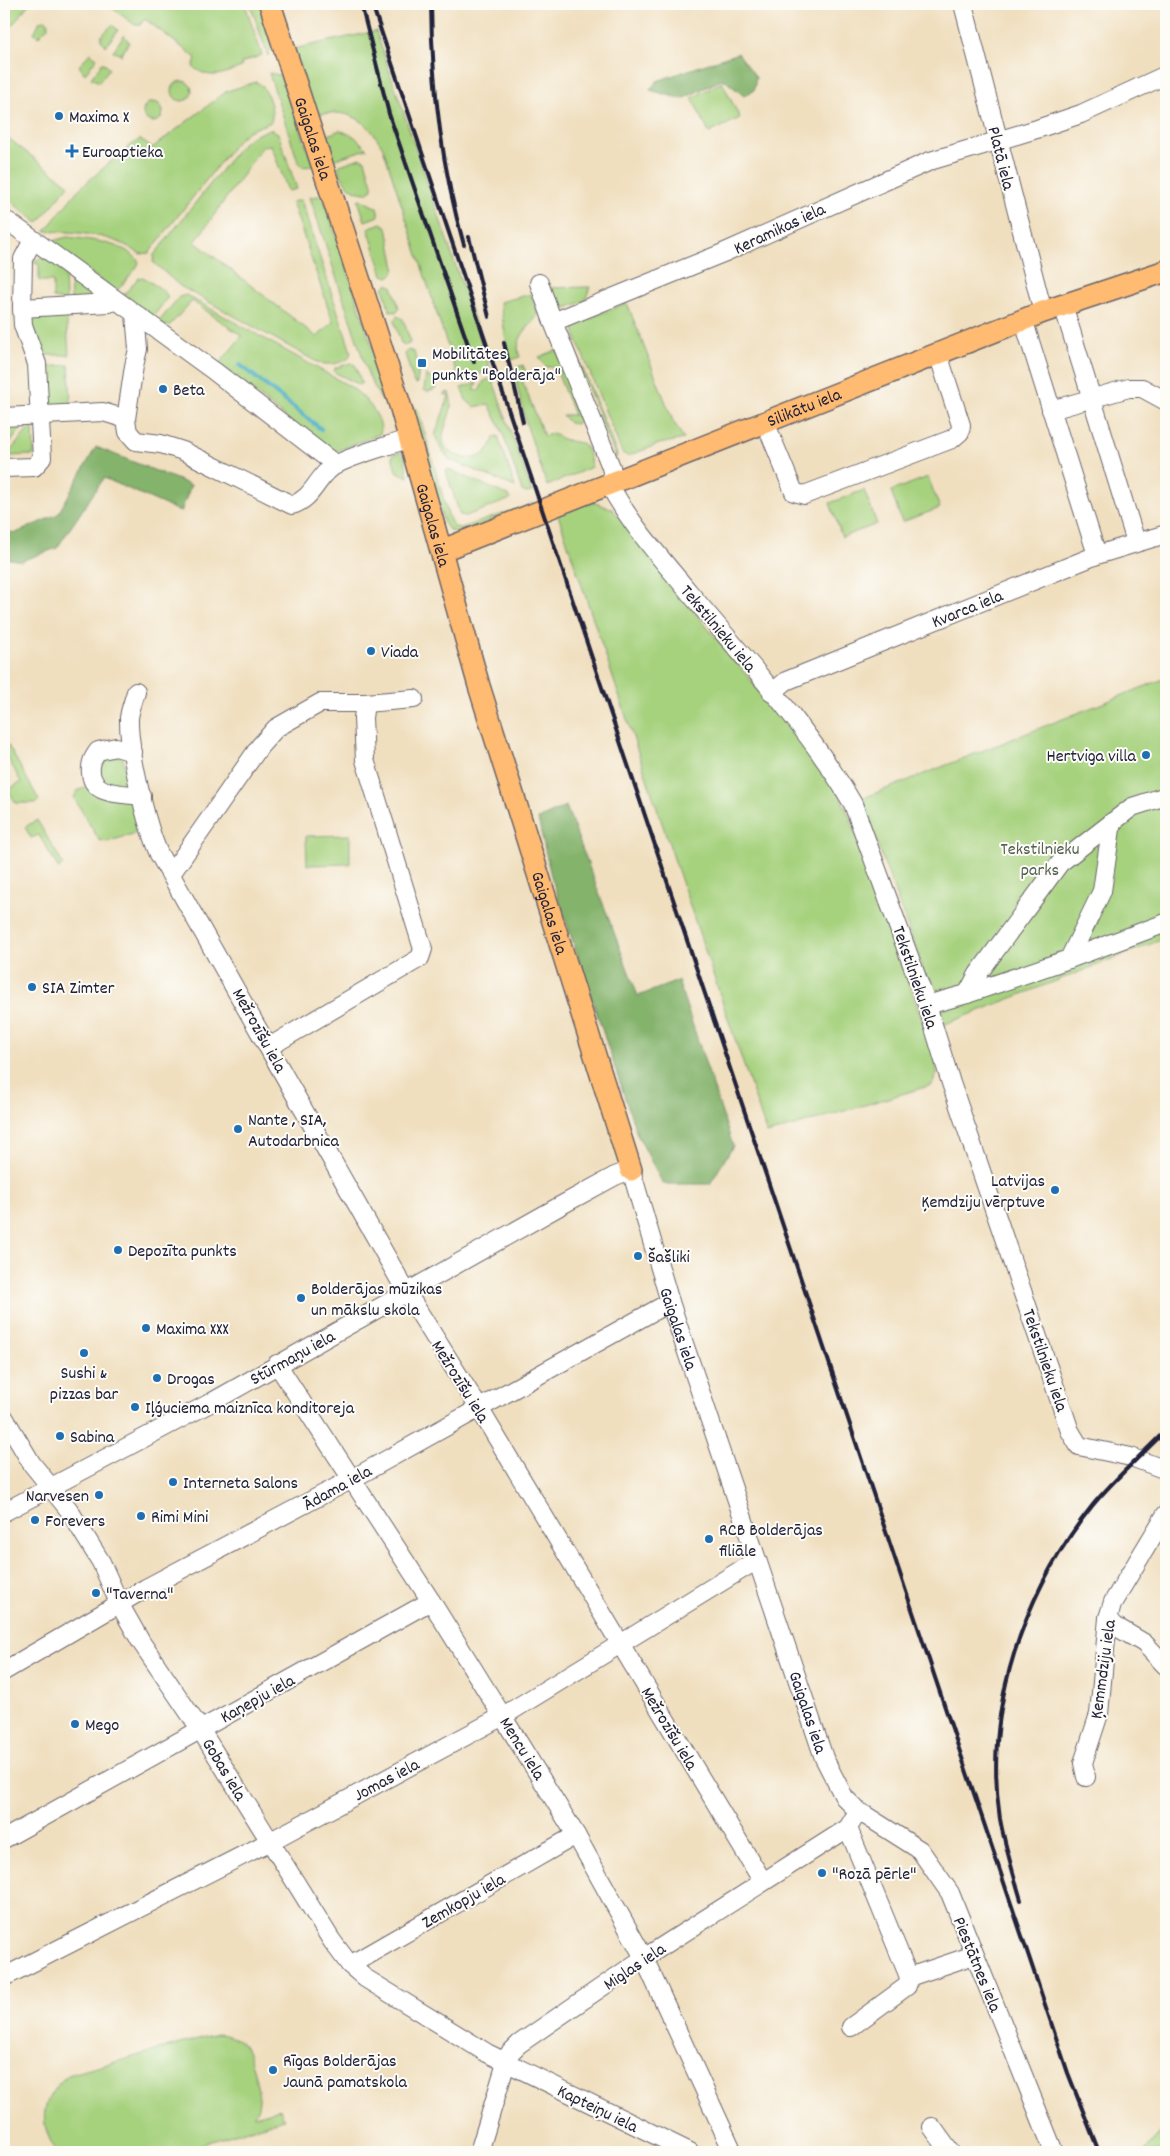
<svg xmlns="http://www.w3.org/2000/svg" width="1170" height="2156" font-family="Dekko,sans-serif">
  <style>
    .green { fill: #a6d17d; stroke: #647a5c }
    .forest { fill: #84b36c; stroke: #536a54 }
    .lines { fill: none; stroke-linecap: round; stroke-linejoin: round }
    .stream { stroke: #41aac0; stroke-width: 4.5 }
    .minor-casing { stroke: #6a6469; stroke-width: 20 }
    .major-casing { stroke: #6a6469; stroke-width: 24 }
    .minor { stroke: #fff; stroke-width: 18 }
    .major { stroke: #ffbb71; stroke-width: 21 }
    .rail { stroke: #22223b; stroke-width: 4 }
    .poi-dot { fill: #1f6fb2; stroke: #fdfcf7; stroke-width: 2 }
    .labels { text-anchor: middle; stroke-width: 4; stroke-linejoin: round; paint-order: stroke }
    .poi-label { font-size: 18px; fill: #22223b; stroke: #fdfcf7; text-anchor: start }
    .street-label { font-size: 18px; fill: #22223b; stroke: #fdfcf7 }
    .park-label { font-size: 18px; fill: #505f52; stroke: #fdfcf7 }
  </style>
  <rect width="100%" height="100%" fill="#fdfcf7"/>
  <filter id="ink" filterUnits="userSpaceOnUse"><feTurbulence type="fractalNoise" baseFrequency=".02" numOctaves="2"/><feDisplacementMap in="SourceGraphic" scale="10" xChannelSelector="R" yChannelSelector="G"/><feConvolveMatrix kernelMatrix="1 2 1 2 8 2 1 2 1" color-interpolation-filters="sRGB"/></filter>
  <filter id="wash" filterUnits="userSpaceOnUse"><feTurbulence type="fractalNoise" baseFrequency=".0096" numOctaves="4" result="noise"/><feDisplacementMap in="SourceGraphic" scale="20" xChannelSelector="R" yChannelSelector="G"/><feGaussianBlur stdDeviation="1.12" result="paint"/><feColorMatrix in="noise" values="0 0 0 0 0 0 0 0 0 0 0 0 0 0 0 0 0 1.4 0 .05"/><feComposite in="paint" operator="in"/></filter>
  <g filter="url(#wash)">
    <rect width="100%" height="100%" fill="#f0dfbf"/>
    <!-- green -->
    <path class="green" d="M4 4H29L4 36Z
      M107 4H245L262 55 241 63 242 67C221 74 212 81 193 67L196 58 145 19 140 25H135Z
      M250 4H261L273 42 268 56Z
      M45 20 48 22V27L38 37 34 33 40 21Z
      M112 25 118 30 106 46 101 40V36Z
      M376 31 491 370 459 381 383 148C367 119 349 108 315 115L293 49Z
      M124 35 129 42 121 55 113 51Z
      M90 53 97 58 85 74 79 66Z
      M103 62 109 69 99 82 91 78Z
      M269 73 279 75 284 79 313 166 302 167 298 162Z
      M172 91a10 10 0 1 1 20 0a10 10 0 1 1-20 0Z
      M256 82C267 85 275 112 271 122L248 131 237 141 149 253 140 254C113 234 78 232 45 231L78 190 122 152 124 155 128 152 126 149 140 139 152 148 227 91Z
      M722 82 740 118 709 133 692 98Z
      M143 112a10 10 0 1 1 20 0a10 10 0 1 1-20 0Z
      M270 129 278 133 297 189 288 191 271 145 263 146 195 242 317 337 333 322 292 202 301 200 351 352 349 358C339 364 328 366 317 362L180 286 153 262 154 255 242 144 253 136Z
      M340 130 355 137 367 149 329 161 325 140 328 135Z
      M4 135 69 185 38 223 4 196Z
      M360 158 365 160 372 184V189L367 193C351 193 342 181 338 167L340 165Z
      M319 196 324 199 390 401 381 400 368 374 310 197Z
      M360 199 377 208 379 216 365 221 358 200Z
      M381 223 387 227 395 268 393 274 388 277 383 275 368 228Z
      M67 237C86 239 128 243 139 262L137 267 116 292 49 242Z
      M41 258 47 259 65 271 66 301 53 298V281H39V264L34 263V261Z
      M70 274 104 299 71 301Z
      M143 277 164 291 168 297 152 318 122 297 138 278Z
      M387 284 392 286 399 308 396 312 390 311 383 288Z
      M590 287 585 301 563 309 556 307 546 288Z
      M531 294 538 315C529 328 513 338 520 357L509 361 500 302Z
      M186 295 351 387C363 396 385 417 380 434L334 452 322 447 219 364 242 336 192 301 170 325 167 326 157 324 179 297Z
      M627 303 673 421 684 439 659 444 628 456 622 453 576 338 574 328 579 322Z
      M66 311 69 355H41L31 329 30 312Z
      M397 316 403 319 410 340 409 344 405 345 401 343 394 321Z
      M571 345 574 347 617 454 616 458Z
      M408 350 414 352 419 368 417 384 414 383 405 354Z
      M557 350 583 415 576 424 569 423 562 415H574L555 367H546L539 357Z
      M351 363 355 365 362 383 360 385 334 372 335 368Z
      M69 365 71 406 47 408 45 367Z
      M523 365 528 377 522 380 544 436 553 433C564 443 579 441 583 444 588 448 591 461 591 467L587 469 547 486 526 423 513 369Z
      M426 374 437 384 436 389 428 392 424 390Z
      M492 378 532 492 526 493 522 491 502 431 489 404 474 407 466 400 461 388 477 383 474 390 479 391 484 381Z
      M449 392C450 397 452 402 451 407 449 425 429 447 461 457 468 459 474 459 480 456 488 451 492 446 494 437L498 436 515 487 450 460 441 449 435 435 449 396 444 394Z
      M412 407 418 410 449 518 454 527 461 528 535 503 459 534 449 530 444 523 411 409Z
      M27 421 4 451V423Z
      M33 424 34 455 6 456Z
      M400 452 405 457 408 477 396 471 392 455Z
      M448 469 509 496 511 499 466 516 460 515 446 471Z
      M928 477 940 508 902 522 891 491Z
      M864 490 877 524 842 537 830 503Z
      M586 503H596L612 509 634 533 693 610 833 780 850 818 934 1054 937 1073 932 1085 767 1134 558 515Z
      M1166 678V938L943 1025 861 799Z
      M4 738 39 800 36 803H16L8 790 21 782 4 751Z
      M116 754 123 758 129 786 103 784 98 768 101 760Z
      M87 787 135 801 140 826 136 833 107 842 99 840 74 798 77 791Z
      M37 820 63 864 59 869 39 835 31 838 25 827Z
      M350 835V864L307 865 306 836Z
      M216 2034C225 2035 234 2036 242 2043 250 2050 258 2086 259 2098 259 2105 257 2110 254 2116L280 2109 284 2119 176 2152H57C37 2123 41 2097 68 2075Z
      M1166 2127V2152H1144Z"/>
    <!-- forest -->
    <path class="forest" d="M738 53 756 77 754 90 744 96 723 79 682 99 650 90 657 81Z
      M96 447 191 485 181 512 104 478 57 548 21 561 4 558V531L16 533 58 514Z
      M566 806 638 996 678 981 733 1146 710 1184H663L637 1134 551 876 538 819Z"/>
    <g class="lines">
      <!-- stream -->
      <path class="stream" d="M240 365 321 429"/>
    </g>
  </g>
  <g filter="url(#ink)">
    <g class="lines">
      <defs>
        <g id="minor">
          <path d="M963 4 1043 312"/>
          <path d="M4 221 9 222 214 371 336 465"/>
          <path d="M539 283 553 322"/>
          <path d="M1063 305 1136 542"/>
          <path d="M22 308 109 303 116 300"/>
          <path d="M1023 319 1097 555"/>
          <path d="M1051 410 1129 388H1142L1166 401"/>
          <path d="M4 417 103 412 126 419 128 432 136 441 161 444 183 451 292 505C315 498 317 474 337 464 359 453 386 447 410 438"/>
          <path d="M126 419 134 366 138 349 135 314"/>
          <path d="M765 422 794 492 804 495 952 439 960 432 961 425 938 354"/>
          <path d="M4 468 34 467 42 458 37 364 23 325 22 308 23 259 33 240"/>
          <path d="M614 482 611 467 553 322 723 253 930 161 1037 129 1081 114 1166 75"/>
          <path d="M609 484C630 524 660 557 688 591 745 659 808 727 853 804L927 1005 951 1083 1070 1431 1079 1446 1131 1457 1166 1470"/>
          <path d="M136 692C134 700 130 709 129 718 128 749 146 825 159 854L407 1293 479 1408 763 1882"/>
          <path d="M772 693 786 681 1097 555 1166 534"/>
          <path d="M133 752 116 747 98 751C93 758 90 763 91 773 93 797 125 793 142 796"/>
          <path d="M171 874 260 746 276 728 320 703H365L414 699"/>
          <path d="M1069 959 1166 923"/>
          <path d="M967 994 978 974 1060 863 1132 807 1166 796"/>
          <path d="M927 1005 967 994 1069 959 1102 891 1112 822"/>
          <path d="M269 1047 420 958 423 949 365 760 363 718 365 703"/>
          <path d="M277 1364 431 1601 576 1835 644 1958 733 2152"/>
          <path d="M4 1417 32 1464 69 1510 101 1562 120 1605 141 1642 200 1729 332 1941 350 1965 365 1978 487 2053 690 2152"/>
          <path id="s1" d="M4 1512 212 1402 558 1207 615 1176 631 1170 670 1302 824 1758 844 1797 857 1810 920 1850 950 1893 1054 2152"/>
          <path d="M1108 1618 1115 1626 1144 1643 1166 1666"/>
          <path d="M4 1671 146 1588 352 1479 670 1302"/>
          <path d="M1086 1777 1083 1763 1099 1714 1108 1618 1113 1602 1166 1514"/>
          <path d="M4 1839 431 1601"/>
          <path d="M350 1965 576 1835"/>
          <path d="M4 1977 269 1842 503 1716 757 1560"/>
          <path d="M909 1977 974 1955"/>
          <path d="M851 2027 907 1986 909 1977 848 1828 854 1818"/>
          <path d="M932 2127 950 2152"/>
          <path d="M479 2152 506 2063 509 2054 519 2044 644 1958 848 1828"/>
        </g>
        <g id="major">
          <path id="s2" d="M270 4 400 405 479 686 631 1170"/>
          <path id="s3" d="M443 550 1043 312 1166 271"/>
        </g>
      </defs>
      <!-- minor casing -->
      <use href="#minor" class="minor-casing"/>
      <!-- major casing -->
      <use href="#major" class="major-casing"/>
      <!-- minor -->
      <use href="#minor" class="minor"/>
      <!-- major -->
      <use href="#major" class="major"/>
      <!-- rail -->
      <path class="rail" d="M361 4 389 114 474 362
        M372 4 1068 2073 1099 2152
        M431 4C432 86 441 165 464 245
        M469 237 489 317
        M504 343 523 422
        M1021 1900C1013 1873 1005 1846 1000 1819 983 1709 1024 1592 1092 1506 1114 1479 1142 1455 1166 1430"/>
    </g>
  </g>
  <!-- markers -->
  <g class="poi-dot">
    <circle cx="59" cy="116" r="5"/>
    <path d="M69.5 143.5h5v5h5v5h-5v5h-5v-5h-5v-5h5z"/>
    <rect x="417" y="358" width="10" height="10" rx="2.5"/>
    <circle cx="163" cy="389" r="5"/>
    <circle cx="371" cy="651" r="5"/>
    <circle cx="1146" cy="755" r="5"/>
    <circle cx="32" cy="987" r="5"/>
    <circle cx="238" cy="1129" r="5"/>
    <circle cx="1055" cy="1190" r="5"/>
    <circle cx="118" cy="1250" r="5"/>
    <circle cx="638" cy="1256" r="5"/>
    <circle cx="301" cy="1298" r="5"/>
    <circle cx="146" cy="1328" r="5"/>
    <circle cx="84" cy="1353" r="5"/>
    <circle cx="157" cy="1378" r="5"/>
    <circle cx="135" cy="1407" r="5"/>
    <circle cx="60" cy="1436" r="5"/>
    <circle cx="173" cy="1482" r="5"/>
    <circle cx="99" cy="1495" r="5"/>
    <circle cx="141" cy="1516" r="5"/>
    <circle cx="35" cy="1520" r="5"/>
    <circle cx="709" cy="1539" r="5"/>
    <circle cx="96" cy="1593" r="5"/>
    <circle cx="75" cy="1724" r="5"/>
    <circle cx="822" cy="1873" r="5"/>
    <circle cx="273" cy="2070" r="5"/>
  </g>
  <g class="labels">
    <!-- poi labels -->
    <g class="poi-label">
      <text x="69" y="122">Maxima X</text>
      <text x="82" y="157">Euroaptieka</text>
      <text x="432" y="359">Mobilitātes<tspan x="432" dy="21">punkts "Bolderāja"</tspan></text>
      <text x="173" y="395">Beta</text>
      <text x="381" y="657">Viada</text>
      <text x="1136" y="761" text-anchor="end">Hertviga villa</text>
      <text x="42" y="993">SIA Zimter</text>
      <text x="248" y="1125">Nante , SIA,<tspan x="248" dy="21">Autodarbnica</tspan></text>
      <text x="1045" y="1186" text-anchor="end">Latvijas<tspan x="1045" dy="21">Ķemdziju vērptuve</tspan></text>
      <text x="128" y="1256">Depozīta punkts</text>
      <text x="648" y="1262">Šašliki</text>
      <text x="311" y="1294">Bolderājas mūzikas<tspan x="311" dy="21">un mākslu skola</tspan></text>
      <text x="156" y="1334">Maxima XXX</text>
      <text x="84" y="1378" text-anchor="middle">Sushi &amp;<tspan x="84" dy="21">pizzas bar</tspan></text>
      <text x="167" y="1384">Drogas</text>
      <text x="145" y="1413">Iļģuciema maiznīca konditoreja</text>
      <text x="70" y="1442">Sabina</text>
      <text x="183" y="1488">Interneta Salons</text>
      <text x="89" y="1501" text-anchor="end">Narvesen</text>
      <text x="151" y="1522">Rimi Mini</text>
      <text x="45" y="1526">Forevers</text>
      <text x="719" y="1535">RCB Bolderājas<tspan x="719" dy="21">filiāle</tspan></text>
      <text x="106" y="1599">"Taverna"</text>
      <text x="85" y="1730">Mego</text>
      <text x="832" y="1879">"Rozā pērle"</text>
      <text x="283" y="2066">Rīgas Bolderājas<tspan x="283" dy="21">Jaunā pamatskola</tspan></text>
    </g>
    <!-- street labels -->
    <g class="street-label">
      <text dy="6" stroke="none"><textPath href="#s2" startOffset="141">Gaigalas iela</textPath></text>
      <text transform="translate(1002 158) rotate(76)" y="6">Platā iela</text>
      <text transform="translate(779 228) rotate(-25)" y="6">Keramikas iela</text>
      <text dy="6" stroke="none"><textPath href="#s3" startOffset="388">Silikātu iela</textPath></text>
      <text dy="6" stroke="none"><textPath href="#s2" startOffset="546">Gaigalas iela</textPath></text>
      <text transform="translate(967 608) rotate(-22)" y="6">Kvarca iela</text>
      <text transform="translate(719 628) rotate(50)" y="6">Tekstilnieku iela</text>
      <text dy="6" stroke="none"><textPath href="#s2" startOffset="951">Gaigalas iela</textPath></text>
      <text transform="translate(916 977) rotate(71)" y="6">Tekstilnieku iela</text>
      <text transform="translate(260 1030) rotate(61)" y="6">Mežrozīšu iela</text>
      <text dy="6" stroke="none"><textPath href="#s1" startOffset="880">Gaigalas iela</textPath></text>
      <text transform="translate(292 1357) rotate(-29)" y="6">Stūrmaņu iela</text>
      <text transform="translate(1046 1360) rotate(71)" y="6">Tekstilnieku iela</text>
      <text transform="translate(461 1381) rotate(58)" y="6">Mežrozīšu iela</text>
      <text transform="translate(337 1487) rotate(-29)" y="6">Ādama iela</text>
      <text transform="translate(1102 1669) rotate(-82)" y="6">Ķemmdziju iela</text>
      <text transform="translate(257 1698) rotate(-29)" y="6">Kaņepju iela</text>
      <text dy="6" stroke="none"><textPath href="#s1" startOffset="1285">Gaigalas iela</textPath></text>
      <text transform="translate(670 1728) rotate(59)" y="6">Mežrozīšu iela</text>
      <text transform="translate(523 1748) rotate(58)" y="6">Mencu iela</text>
      <text transform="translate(225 1769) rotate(59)" y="6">Gobas iela</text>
      <text transform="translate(386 1779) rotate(-28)" y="6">Jomas iela</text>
      <text transform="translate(463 1900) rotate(-30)" y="6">Zemkopju iela</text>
      <text transform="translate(978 1964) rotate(68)" y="6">Piestātnes iela</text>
      <text transform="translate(634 1966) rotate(-34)" y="6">Miglas iela</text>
      <text transform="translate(598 2108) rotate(26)" y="6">Kapteiņu iela</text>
    </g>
    <!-- park labels -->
    <g class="park-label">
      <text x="1040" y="854">Tekstilnieku<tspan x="1040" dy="21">parks</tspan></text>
    </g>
  </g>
  <!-- margin -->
  <rect width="1170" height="2156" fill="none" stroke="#fdfcf7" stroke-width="20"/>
</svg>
